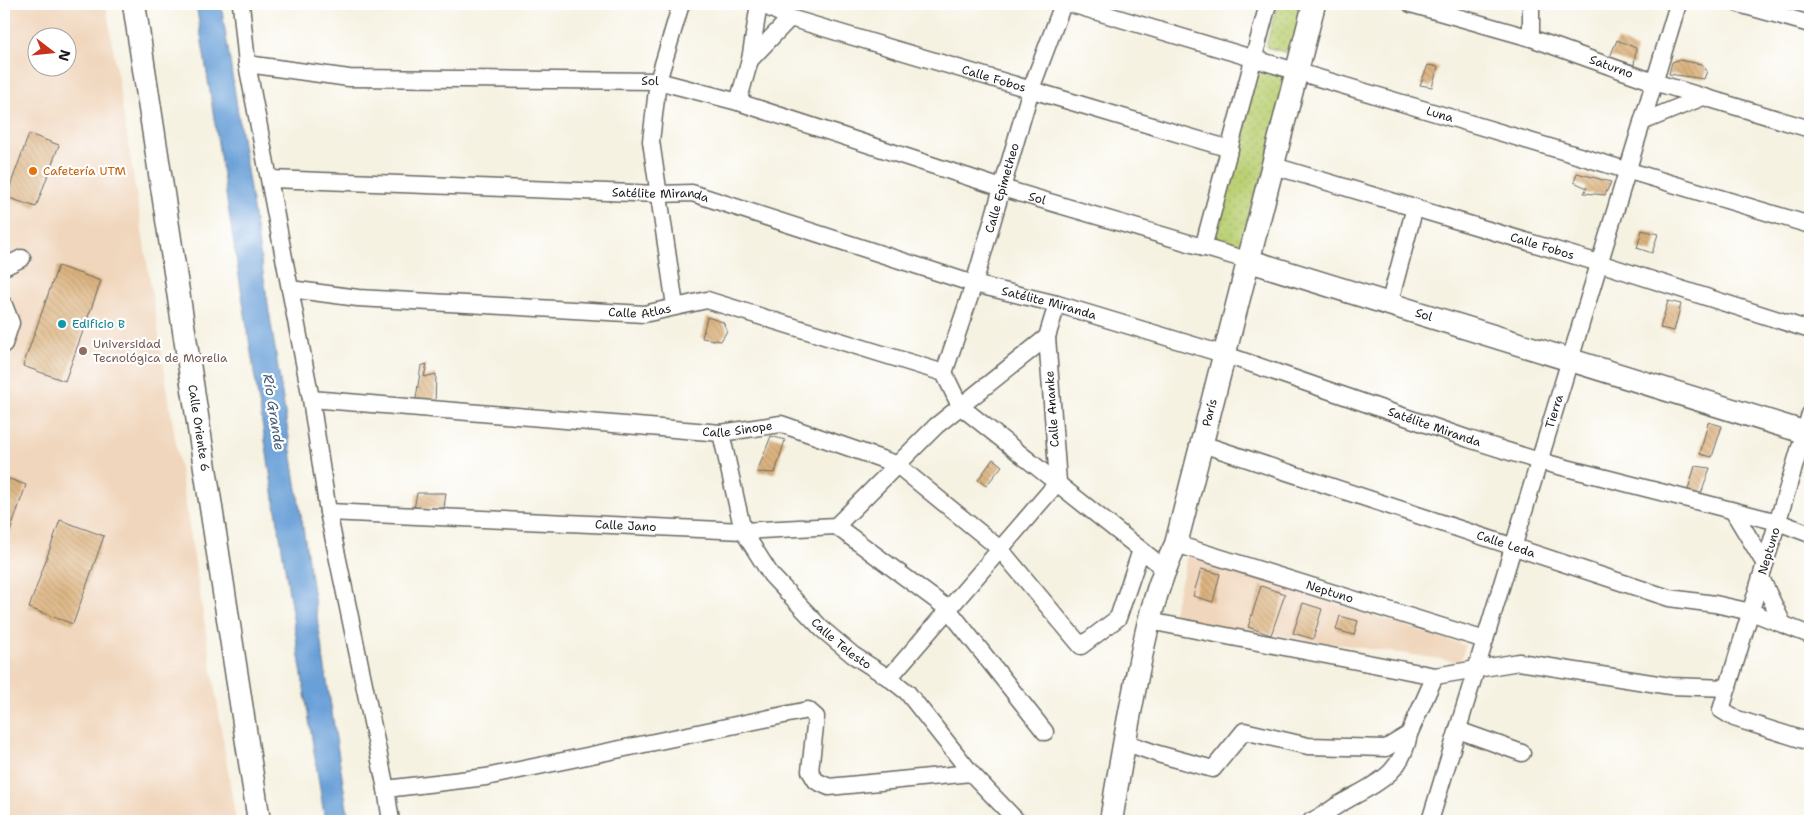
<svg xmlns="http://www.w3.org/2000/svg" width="1814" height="825" font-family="'Shantell Sans',sans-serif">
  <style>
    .built { fill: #f0d6bc; fill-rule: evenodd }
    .park { fill: url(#park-dots); stroke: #6c7648 }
    .water { fill: #6ba0d8; stroke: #445e7a }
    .building { fill: url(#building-back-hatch) }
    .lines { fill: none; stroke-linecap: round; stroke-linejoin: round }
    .street-casing { stroke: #686761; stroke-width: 19 }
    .secondary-casing { stroke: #686761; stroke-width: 25 }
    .street { stroke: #fff; stroke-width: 16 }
    .secondary { stroke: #fff; stroke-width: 22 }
    .food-dot { fill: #e8710a; stroke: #fff; stroke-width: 2 }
    .culture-dot { fill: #0f9aa8; stroke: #fff; stroke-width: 2 }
    .education-dot { fill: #8d6e63; stroke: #fff; stroke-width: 2 }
    .labels { text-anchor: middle; stroke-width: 4.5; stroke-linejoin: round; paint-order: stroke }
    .street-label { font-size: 12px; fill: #1c1c1c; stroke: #fff }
    .food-label { font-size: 12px; fill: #c56008; stroke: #fff; text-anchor: start }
    .culture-label { font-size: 12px; fill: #0d838f; stroke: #fff; text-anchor: start }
    .education-label { font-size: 12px; fill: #785e54; stroke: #fff; text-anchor: start }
    .water-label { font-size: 14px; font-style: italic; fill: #445e7a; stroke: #fff }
  </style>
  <defs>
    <pattern id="park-dots" width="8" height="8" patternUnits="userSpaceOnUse" patternTransform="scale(1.25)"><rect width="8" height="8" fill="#bbd074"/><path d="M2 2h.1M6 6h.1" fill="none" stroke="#a0b264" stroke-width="1.8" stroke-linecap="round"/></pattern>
    <pattern id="building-back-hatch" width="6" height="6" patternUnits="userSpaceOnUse" patternTransform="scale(1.25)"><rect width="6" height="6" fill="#dcb37f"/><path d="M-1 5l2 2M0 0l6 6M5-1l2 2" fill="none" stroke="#bc996d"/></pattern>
  </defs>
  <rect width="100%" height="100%" fill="#fff"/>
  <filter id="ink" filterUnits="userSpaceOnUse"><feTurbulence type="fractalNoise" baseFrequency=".02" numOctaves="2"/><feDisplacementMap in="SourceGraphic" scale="10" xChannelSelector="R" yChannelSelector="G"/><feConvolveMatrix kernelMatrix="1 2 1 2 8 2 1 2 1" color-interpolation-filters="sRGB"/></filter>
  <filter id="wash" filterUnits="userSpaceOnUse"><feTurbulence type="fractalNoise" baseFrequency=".0096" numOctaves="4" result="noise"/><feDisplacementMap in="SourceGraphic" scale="20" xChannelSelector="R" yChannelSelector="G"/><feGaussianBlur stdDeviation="1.12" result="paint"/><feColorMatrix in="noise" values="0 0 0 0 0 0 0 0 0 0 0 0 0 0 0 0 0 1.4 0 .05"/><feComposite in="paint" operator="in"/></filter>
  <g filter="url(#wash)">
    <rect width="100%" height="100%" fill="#f6f2e2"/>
    <!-- built -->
    <path class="built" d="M4 4H106L236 821H4ZM38 38H68V68H38Z
      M1188 556 1465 645 1461 662 1171 620Z"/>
    <!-- park -->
    <path class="park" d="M1277 4H1305L1292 54 1266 47Z
      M1257 67 1289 75 1244 249 1211 241Z"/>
    <!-- water -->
    <path class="water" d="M196 4H221L349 821H325Z"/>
    <g id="blocks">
      <!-- building -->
      <path class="building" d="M1617 40 1636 48 1634 65 1610 57Z
        M1678 60 1702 64 1707 71 1704 79 1669 74 1672 62Z
        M1428 65 1438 67 1432 87 1420 85Z
        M29 134 59 145 36 207 6 197Z
        M1577 173 1611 182 1605 195 1584 193 1587 188 1574 182Z
        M1642 230 1658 234 1652 253 1637 248Z
        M58 266 101 281 65 381 23 366Z
        M1668 301 1681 304 1674 331 1660 328Z
        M707 317 723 322 727 331 721 341 702 338Z
        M427 364 424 377 436 374 435 405 419 404 416 398 421 366Z
        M1708 422 1722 426 1712 457 1700 454Z
        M771 436 785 440 775 473 757 472Z
        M993 459 1002 466 986 486 978 480Z
        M1695 466 1710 468 1700 497 1687 493Z
        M4 477 26 485 4 549Z
        M417 493H446L444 508 414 509Z
        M60 520 104 536 73 624 29 608Z
        M1201 569 1220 574 1213 602 1193 596Z
        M1261 586 1285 594 1271 635 1248 627Z
        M1303 603 1322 609 1313 639 1293 633Z
        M1340 616 1358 621 1354 635 1336 630Z"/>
    </g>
  </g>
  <g filter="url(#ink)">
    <use href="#blocks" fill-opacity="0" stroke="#686761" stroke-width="1"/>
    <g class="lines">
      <defs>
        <g id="street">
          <path d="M241 4 247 64 311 399 328 512 386 789 391 821"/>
          <path id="s1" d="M761 4 790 18 1230 149"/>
          <path id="s2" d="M1071 4C1317 79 1564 150 1810 225"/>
          <path id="s3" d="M1411 4 1531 38 1654 82 1810 129"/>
          <path d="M1739 4 1810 24"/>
          <path d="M1531 38V4"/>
          <path d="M750 60 790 18"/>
          <path id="s4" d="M247 64 349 78 658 81 738 102 1002 188 1250 261"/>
          <path d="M738 102 750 60 759 4"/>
          <path d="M1642 122 1703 97"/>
          <path id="s5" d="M1274 166 1599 263 1810 330"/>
          <path id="s6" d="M271 179 659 194 692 193 974 284 1057 304 1226 355 1469 439 1539 461 1778 522 1810 534"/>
          <path d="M1203 248 1268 4"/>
          <path d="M4 267 22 258"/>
          <path id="s7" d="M290 289 358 298 644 314 707 300 944 373 960 406 1164 568"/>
          <path d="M4 305 11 323 4 344"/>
          <path d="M1389 305 1415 207"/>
          <path d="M675 306 651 141 658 81 681 4"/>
          <path id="s8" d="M944 373 974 284 1031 89 1063 4"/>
          <path id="s9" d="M311 399 721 433 781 424 896 464 1000 549 1081 646 1118 618 1141 550"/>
          <path d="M1810 414 1721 710 1734 718 1810 742"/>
          <path id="s10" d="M721 433 743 531 771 575 822 629 853 655 889 678 907 692 971 773 1017 821"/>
          <path id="s11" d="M1202 444 1669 598 1715 604 1751 612 1810 635"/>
          <path d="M1733 511 1765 564"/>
          <path id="s12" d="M328 512 743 531 836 526 936 426 1047 337 1057 304"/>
          <path d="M836 526 948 609 1045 732"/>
          <path id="s13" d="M1176 544 1485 640"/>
          <path d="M1761 578 1783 624"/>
          <path d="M1149 621 1435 676 1519 662 1670 686 1728 688"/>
          <path d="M889 678 1058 482 1047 337"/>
          <path d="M1458 730 1522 753"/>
          <path d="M1124 742 1158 754 1213 769 1244 731 1308 746 1386 748 1409 734 1435 676"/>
          <path d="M386 789 486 777 808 710 816 717 810 771 816 781 829 787 971 773"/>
          <path d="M1311 821C1324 816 1333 807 1345 801 1377 783 1402 774 1409 734"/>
          <path id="s14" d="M1430 821 1678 4"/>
        </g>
        <g id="secondary">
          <path id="s15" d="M134 4 259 821"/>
          <path id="s16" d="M1250 261 1810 434"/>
          <path id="s17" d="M1111 821C1119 771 1128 721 1138 671 1147 628 1156 585 1176 544L1314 4"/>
        </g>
      </defs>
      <!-- street casing -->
      <use href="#street" class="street-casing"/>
      <!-- secondary casing -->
      <use href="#secondary" class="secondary-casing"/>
      <!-- street -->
      <use href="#street" class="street"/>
      <!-- secondary -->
      <use href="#secondary" class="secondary"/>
    </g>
  </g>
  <!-- markers -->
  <circle class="food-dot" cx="33" cy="171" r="5"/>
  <circle class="culture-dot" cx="62" cy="324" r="5"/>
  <circle class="education-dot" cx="83" cy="351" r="5"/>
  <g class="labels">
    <!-- street labels -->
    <g class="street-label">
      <text dy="4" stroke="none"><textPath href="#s3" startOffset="210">Saturno</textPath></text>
      <text dy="4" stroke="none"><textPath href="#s1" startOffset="245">Calle Fobos</textPath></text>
      <text dy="4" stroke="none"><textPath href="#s4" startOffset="404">Sol</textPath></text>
      <text dy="4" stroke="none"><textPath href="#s2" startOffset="385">Luna</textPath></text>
      <text dy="4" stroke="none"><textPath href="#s8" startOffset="194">Calle Epimetheo</textPath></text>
      <text dy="4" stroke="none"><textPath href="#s6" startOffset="390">Satélite Miranda</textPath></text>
      <text dy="4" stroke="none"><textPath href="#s4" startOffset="809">Sol</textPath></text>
      <text dy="4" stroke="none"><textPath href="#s5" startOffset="280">Calle Fobos</textPath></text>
      <text dy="4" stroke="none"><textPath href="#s6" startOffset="795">Satélite Miranda</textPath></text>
      <text dy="4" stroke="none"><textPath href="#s7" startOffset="351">Calle Atlas</textPath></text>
      <text dy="4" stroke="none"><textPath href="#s16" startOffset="182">Sol</textPath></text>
      <text transform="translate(1052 409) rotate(-94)" y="4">Calle Ananke</text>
      <text dy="4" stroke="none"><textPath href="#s17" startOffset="421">París</textPath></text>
      <text dy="4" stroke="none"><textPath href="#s14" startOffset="428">Tierra</textPath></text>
      <text dy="4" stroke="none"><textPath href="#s15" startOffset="429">Calle Oriente 6</textPath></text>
      <text dy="4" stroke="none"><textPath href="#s6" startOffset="1200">Satélite Miranda</textPath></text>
      <text dy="4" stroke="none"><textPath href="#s9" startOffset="428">Calle Sinope</textPath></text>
      <text dy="4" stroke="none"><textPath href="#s12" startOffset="298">Calle Jano</textPath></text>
      <text dy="4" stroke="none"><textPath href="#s11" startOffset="320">Calle Leda</textPath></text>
      <text transform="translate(1769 551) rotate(-73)" y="4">Neptuno</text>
      <text dy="4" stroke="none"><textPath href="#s13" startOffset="161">Neptuno</textPath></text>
      <text dy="4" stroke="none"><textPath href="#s10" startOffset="251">Calle Telesto</textPath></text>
    </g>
    <!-- food labels -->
    <g class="food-label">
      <text x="43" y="175">Cafetería UTM</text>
    </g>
    <!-- culture labels -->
    <g class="culture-label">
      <text x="72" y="328">Edificio B</text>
    </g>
    <!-- education labels -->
    <g class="education-label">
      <text x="93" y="348">Universidad<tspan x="93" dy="14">Tecnológica de Morelia</tspan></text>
    </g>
    <!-- water labels -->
    <g class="water-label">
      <text transform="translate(274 412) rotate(81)" y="5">Río Grande</text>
    </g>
  </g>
  <!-- margin -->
  <rect width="1814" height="825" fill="none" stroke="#fff" stroke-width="20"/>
  <!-- north arrow -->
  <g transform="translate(52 52) rotate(106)"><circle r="24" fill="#ffffff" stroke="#a4a4a4"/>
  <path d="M0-4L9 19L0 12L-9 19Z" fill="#c8321e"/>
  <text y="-8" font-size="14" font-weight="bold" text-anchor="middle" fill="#1c1c1c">N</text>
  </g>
</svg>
